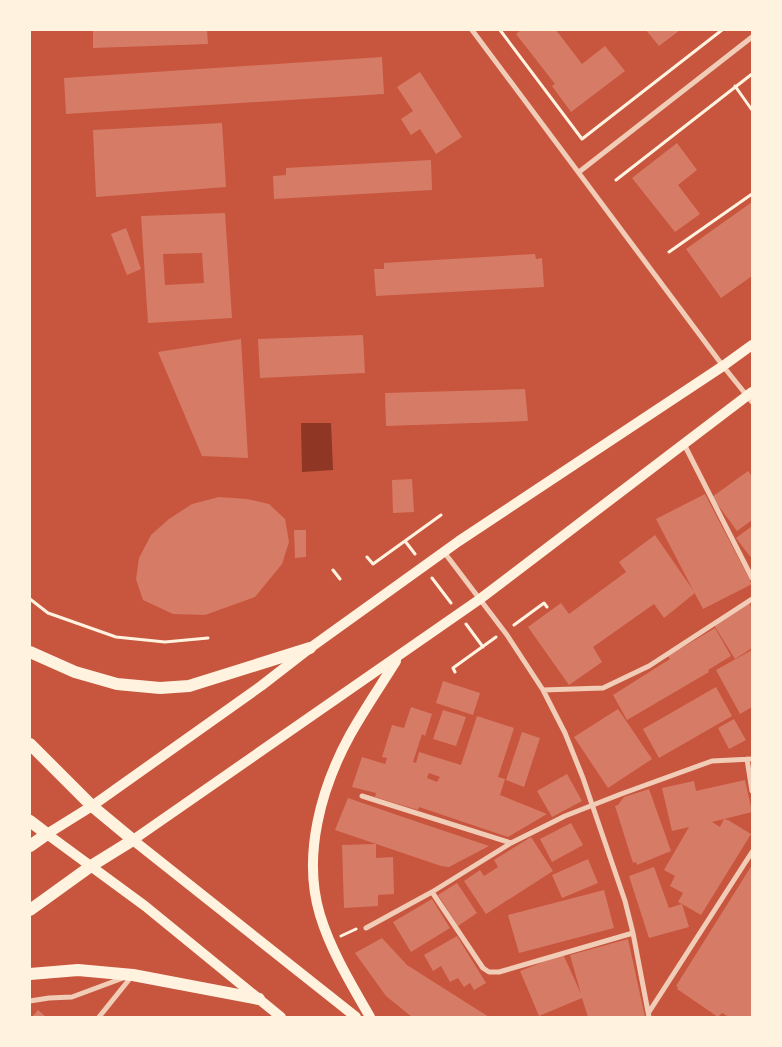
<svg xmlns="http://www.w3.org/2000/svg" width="782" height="1047" font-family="Signika,sans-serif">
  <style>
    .water { fill: #8f3625 }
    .building { fill: #d67c66; fill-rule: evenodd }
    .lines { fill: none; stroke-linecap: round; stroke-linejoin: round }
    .path { stroke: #fff3e0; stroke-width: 3 }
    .minor { stroke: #f1ccb7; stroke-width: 5 }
    .secondary { stroke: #fff3e0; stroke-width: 10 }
    .primary { stroke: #fff3e0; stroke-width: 12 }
  </style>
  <rect width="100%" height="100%" fill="#c8553d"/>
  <!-- water -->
  <path class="water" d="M301 423H331L333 470 302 472Z"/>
  <!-- building -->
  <path class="building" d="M93 30H207L208 44 93 48Z
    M521 30H556L582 64 605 46 625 71 571 112 552 86 555 84 516 34Z
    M646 30H680L659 46Z
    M382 57 384 94 66 114 64 78Z
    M420 72 462 137 436 154 420 129 411 135 401 119 413 111 397 87Z
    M222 123 226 187 96 197 93 130Z
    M677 143 697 170 678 185 700 214 675 232 632 178Z
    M431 160 432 190 274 199 273 176 286 175V168Z
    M752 202V276L721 298 686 249Z
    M225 213 232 318 148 323 141 216ZM202 253 204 283 165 285 163 254Z
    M126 228 141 269 127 275 111 234Z
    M535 254 536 259 542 258 544 287 376 296 374 269H384V263Z
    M363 335 365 373 260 378 258 339Z
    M241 339 248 458 202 456 158 352Z
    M525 389 528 421 386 426 385 393Z
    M748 471 752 476V520L737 531 712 497Z
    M412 479 414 512 393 513 392 480Z
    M705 494 752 584 703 609 656 519Z
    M219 497 247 499 269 504 285 519 289 542 282 564 255 597 205 615 173 614 143 600 136 579 139 558 151 535 169 519 192 504Z
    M752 526V559L736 538Z
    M294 530H306V557L295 558Z
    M655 535 695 593 664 618 654 604 593 647 602 662 569 685 528 627 561 603 569 614 626 572 619 562Z
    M749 603 752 608V648L735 659 714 625Z
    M715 628 731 656 708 670 709 672 627 720 613 695 670 659 668 656Z
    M752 650V707L740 714 716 670Z
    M443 681 480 693 473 715 436 703Z
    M716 687 732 716 659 758 643 729Z
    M411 707 432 714 425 736 422 734 413 762 416 763 419 752 461 765 477 716 514 728 498 777 505 779 500 795 547 814 508 837 419 807 418 810 375 797 376 793 352 787 362 757 385 764 387 758 382 757 392 725 404 728ZM429 773 440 777 437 782 427 778Z
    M618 709 652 759 608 788 574 737Z
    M443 710 466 717 456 746 433 739Z
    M734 719 746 740 729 749 718 728Z
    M522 732 540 738 524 787 506 780Z
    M567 774 582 801 552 817 537 791Z
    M745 780 752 812 712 822 720 827 724 819 728 820 751 834 701 915 682 904 689 927 649 938 629 876 654 867 669 908 682 904 678 902 683 893 670 886 675 876 664 870 689 827 672 831 662 788 694 781 696 791Z
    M649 789 671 851 637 865 636 862 633 863 615 806 618 805 624 797Z
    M348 798 397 815 489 846 449 867 441 866 335 830Z
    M571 823 583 845 552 862 540 839Z
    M531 837 553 871 486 914 464 881 480 870 484 876 498 867 494 860Z
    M376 844V858L393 857 394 894 378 895V906L344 908 342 845Z
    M588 859 598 883 562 898 552 875Z
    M752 865V1017H729L722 1013 718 1017 677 989 678 987 676 986Z
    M457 883 477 913 458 926 438 895Z
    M604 890 614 928 519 953 508 915Z
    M432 899 450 928 411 952 393 922Z
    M457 936 486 983 474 990 470 983 464 987 458 978 450 982 441 966 433 971 424 955Z
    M382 938 407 965 489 1017H412L386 996 355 953Z
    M628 939 645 1017H588L582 998 539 1016 520 971 563 954 581 994 570 955Z
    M38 1010 46 1017H32Z"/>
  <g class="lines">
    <!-- path -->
    <path class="path" d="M500 30 582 139 722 30
      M735 86 752 110
      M616 180 752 74
      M669 252 752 194
      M405 541 415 554
      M367 557 373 564 441 515
      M333 570 340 579
      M432 578 451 603
      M30 599 48 613 116 637 165 642 208 638
      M466 624 483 647
      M514 625 544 603 547 607
      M455 672 453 668 496 637
      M341 936 356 929"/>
    <!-- minor -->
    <path class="minor" d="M472 30 723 366 752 402
      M579 172 752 37
      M684 444 752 578
      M444 552 507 635 543 690 565 733 583 778 625 901 633 933 649 1017
      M543 690 603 688 649 666 752 599
      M747 759 752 791
      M362 796 511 843
      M432 892 483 968 489 972H499L633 933
      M366 928 432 892 511 843 565 816 621 794 712 761 752 759
      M30 1001 49 998 72 997 123 978
      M649 1012 752 852
      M99 1017 132 976"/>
    <!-- secondary -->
    <path class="secondary" d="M281 1017 145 906 47 834 92 806 261 686 310 648 459 541 723 366 752 345
      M356 1017 133 840 480 599 752 392
      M370 1017C351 984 331 951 320 915 302 856 321 788 350 735 364 710 381 685 396 661"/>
    <!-- primary -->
    <path class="primary" d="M30 652 75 672 117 684 160 688 189 686 310 648
      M30 744 92 806 133 840 91 866 30 910
      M30 821 47 834 30 846
      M30 974 78 970 133 975 259 999"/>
  </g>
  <!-- border -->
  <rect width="782" height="1047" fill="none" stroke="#fff3e0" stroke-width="62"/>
</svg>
